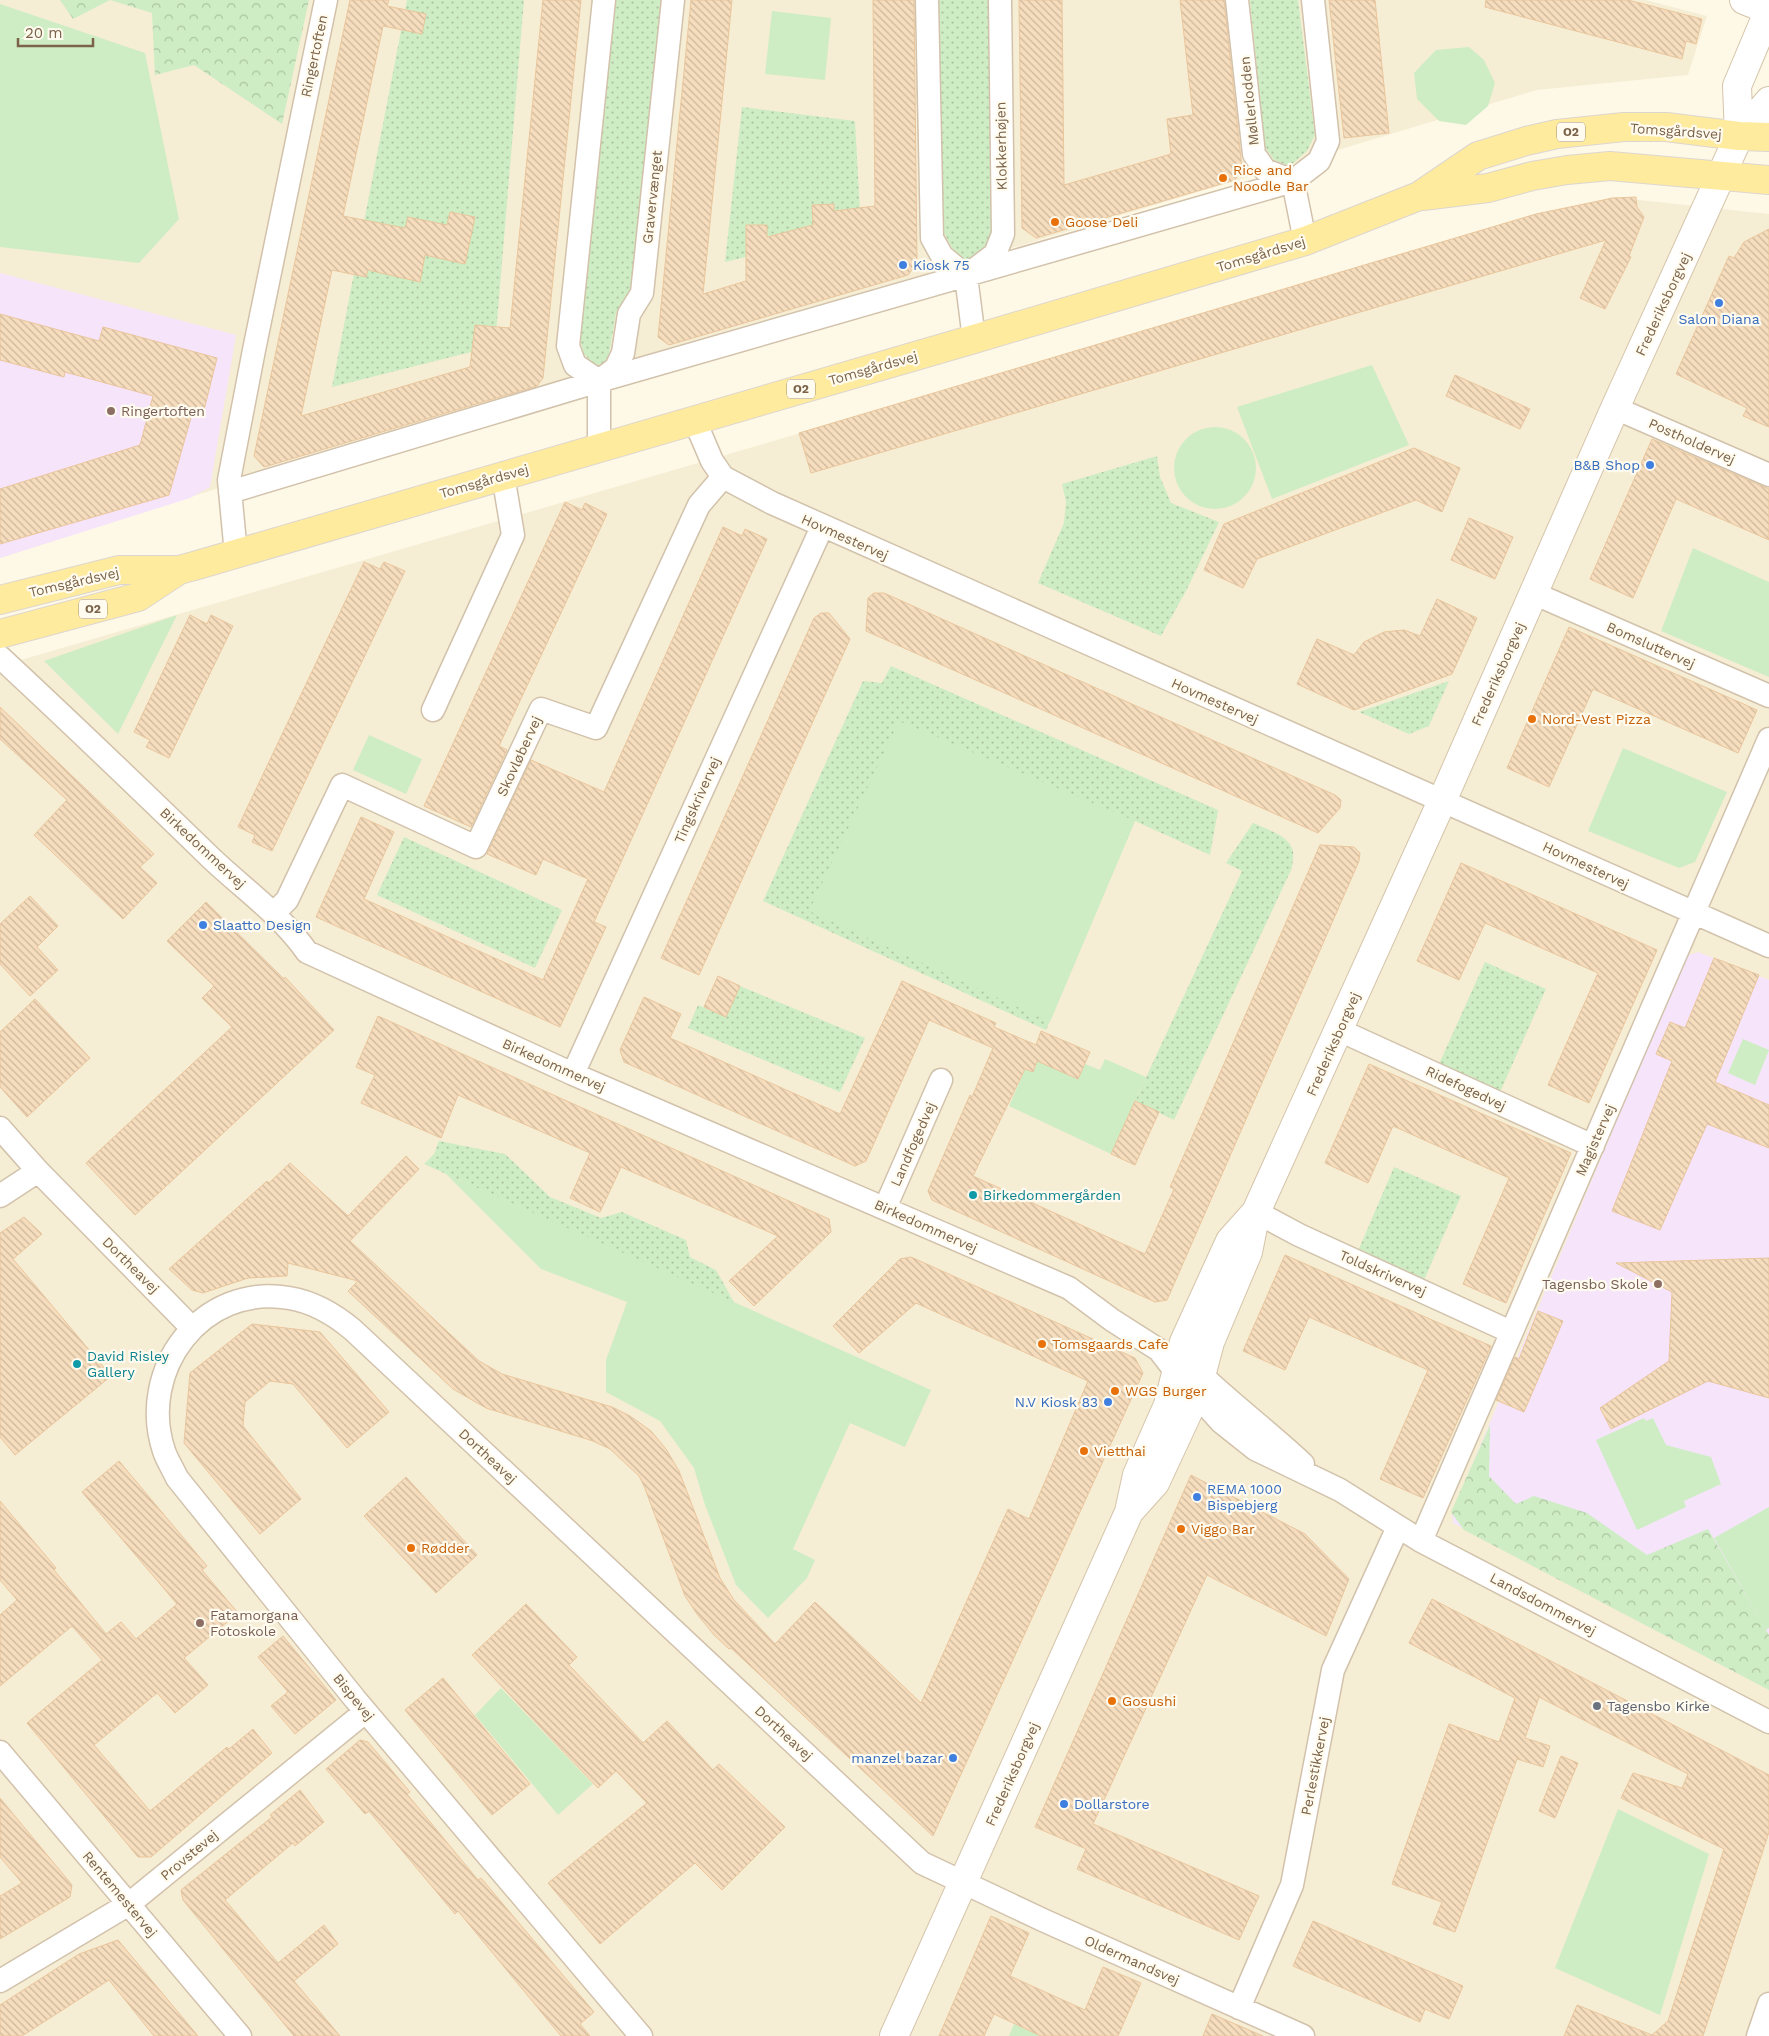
<svg xmlns="http://www.w3.org/2000/svg" width="1769" height="2036" font-family="'Work Sans',sans-serif">
  <style>
    .residential { fill: #f6edd5 }
    .education { fill: #f6e4fb }
    .grass { fill: url(#grass-dots) }
    .forest { fill: url(#forest-crowns) }
    .park { fill: #ceedc4 }
    .building { fill: url(#building-back-hatch); stroke: #eac69c }
    .lines { fill: none; stroke-linecap: round; stroke-linejoin: round }
    .street-casing { stroke: #d2c2ab; stroke-width: 25 }
    .secondary-casing { stroke: #d5c4a9; stroke-width: 30 }
    .primary-casing { stroke: #ddd6d0; stroke-width: 30 }
    .street { stroke: #fff; stroke-width: 22 }
    .secondary { stroke: #fff; stroke-width: 28 }
    .primary { stroke: #ffeb9d; stroke-width: 28 }
    .food-dot { fill: #e8710a; stroke: #fffbef; stroke-width: 2 }
    .shop-dot { fill: #3f7fe0; stroke: #fffbef; stroke-width: 2 }
    .education-dot { fill: #8d6e63; stroke: #fffbef; stroke-width: 2 }
    .culture-dot { fill: #0f9aa8; stroke: #fffbef; stroke-width: 2 }
    .worship-dot { fill: #6b7280; stroke: #fffbef; stroke-width: 2 }
    .labels { text-anchor: middle; stroke-width: 4.5; stroke-linejoin: round; paint-order: stroke }
    .shield { fill: #fffbef; stroke: #a3917b; stroke-width: 1 }
    .shield-label { font-size: 12px; font-weight: bold; fill: #7b6349 }
    .street-label { font-size: 14px; fill: #7b6349; stroke: #fffbef }
    .food-label { font-size: 14px; fill: #c56008; stroke: #fffbef; text-anchor: start }
    .shop-label { font-size: 14px; fill: #366cbe; stroke: #fffbef; text-anchor: start }
    .education-label { font-size: 14px; fill: #785e54; stroke: #fffbef; text-anchor: start }
    .culture-label { font-size: 14px; fill: #0d838f; stroke: #fffbef; text-anchor: start }
    .worship-label { font-size: 14px; fill: #5b616d; stroke: #fffbef; text-anchor: start }
  </style>
  <defs>
    <pattern id="grass-dots" width="8" height="8" patternUnits="userSpaceOnUse" patternTransform="scale(1.25)"><rect width="8" height="8" fill="#ceedc4"/><path d="M2 2h.1M6 6h.1" fill="none" stroke="#acc4a1" stroke-width="1.8" stroke-linecap="round"/></pattern>
    <pattern id="forest-crowns" width="20" height="18" patternUnits="userSpaceOnUse" patternTransform="scale(1.25)"><rect width="20" height="18" fill="#ceedc4"/><path d="M2 6a3 3 0 1 1 6 0M12 15a3 3 0 1 1 6 0" fill="none" stroke="#acc4a1"/></pattern>
    <pattern id="building-back-hatch" width="6" height="6" patternUnits="userSpaceOnUse" patternTransform="scale(1.25)"><rect width="6" height="6" fill="#f6ddbd"/><path d="M-1 5l2 2M0 0l6 6M5-1l2 2" fill="none" stroke="#ccb79c"/></pattern>
  </defs>
  <rect width="100%" height="100%" fill="#fef9e7"/>
  <!-- residential -->
  <path class="residential" d="M0 0H1646L1707 16 1688 75 1537 90 259 475 0 558Z
    M1612 197 1769 214V2036H0V666Z"/>
  <!-- education -->
  <path class="education" d="M0 273 236 335 210 487 190 498 0 558Z
    M1698 952 1769 980V1689L1453 1523 1452 1513 1686 956Z"/>
  <!-- grass -->
  <path class="grass" d="M407 0H524L495 346 332 387Z
    M612 0H663L633 284 616 313 609 355 601 372 584 354 579 336Z
    M938 0H990L993 229 986 245 967 263 952 248 943 231Z
    M1250 0H1298L1315 135 1307 151 1290 166 1274 160 1265 147Z
    M742 107 855 121 861 229 725 262Z
    M1157 456 1160 477 1171 503 1219 522 1187 589 1161 636 1038 583 1064 523 1066 502 1062 484Z
    M891 666 1218 810 1210 855 1135 821 1046 1030 763 901 863 681 882 683Z
    M1449 681 1429 726 1409 734 1359 712Z
    M1253 823C1266 829 1291 836 1293 852 1294 857 1292 864 1292 868L1174 1120 1135 1101 1242 871 1226 863Z
    M404 837 562 910 535 968 377 895Z
    M1485 962 1546 989 1500 1092 1439 1064Z
    M740 986 865 1038 840 1092 688 1028 698 1005 726 1017Z
    M439 1141 505 1154 550 1197 601 1218 622 1212 686 1240 690 1257 716 1270 735 1304 424 1164 434 1154Z
    M1394 1167 1461 1196 1424 1280 1358 1251Z"/>
  <!-- forest -->
  <path class="forest" d="M60 0H309L282 124 194 65 155 75 152 13 110 0 73 19Z
    M1490 1425 1489 1476 1516 1504 1534 1496 1587 1513 1647 1555 1708 1529 1769 1635V1690L1464 1530 1451 1512Z"/>
  <!-- park -->
  <path class="park" d="M0 4 145 53 179 219 139 263 0 247Z
    M772 11 831 18 825 80 765 74Z
    M1469 47 1484 60 1495 83 1488 106 1466 125 1439 121 1417 99 1414 73 1436 50Z
    M1372 365 1409 445 1272 499 1237 407Z
    M1174 468a41 41 0 1 1 82 0a41 41 0 1 1-82 0Z
    M1693 548 1769 582V677L1661 631Z
    M177 615 118 734 44 661Z
    M899 721 1135 821 1050 1022 809 911Z
    M369 735 422 759 406 794 353 770Z
    M1623 748 1727 792 1695 862 1679 868 1588 831Z
    M1743 1039 1769 1050 1755 1085 1728 1073Z
    M1039 1056 1064 1072 1078 1079 1085 1064 1100 1070 1105 1059 1146 1077 1111 1154 1009 1106 1025 1069 1033 1072Z
    M446 1174 931 1390 905 1447 850 1423 793 1549 815 1560 807 1578 768 1618 736 1585 705 1505 694 1468 660 1421 606 1392V1360L627 1302 541 1269Z
    M1644 1418 1646 1421 1653 1418 1666 1445 1711 1457 1721 1484 1684 1501 1686 1507 1637 1530 1596 1440Z
    M1769 1507V1628L1766 1630 1714 1538Z
    M501 1688 593 1784 558 1815 475 1715Z
    M1618 1809 1709 1854 1660 2015 1555 1968Z
    M1014 2024 1041 2036H1009Z"/>
  <!-- building -->
  <path class="building" d="M350 0H389L387 6 426 14 422 34 383 26 343 216 405 228 408 217 447 225 450 212 475 217 465 264 425 255 420 282 368 270 366 277 332 270 301 416 470 367 475 325 510 328 543 0H581L543 378 537 386 264 467 254 456Z
    M691 0H732L703 294 746 281V225H767V237L813 225 812 205 834 204V211L875 206 873 0H914L917 263 908 275 669 345 658 337Z
    M1019 0H1062L1064 185 1171 154 1167 119 1193 115 1180 0H1224L1242 168 1235 180 1036 238 1022 228Z
    M1329 0H1375L1389 133 1344 138Z
    M1486 0H1628L1702 19 1696 44 1686 41 1682 59 1485 7Z
    M1636 197 1637 207 1644 217 1629 256 1631 257 1605 309 1580 298 1606 240 811 473 799 433 1536 214 1613 198Z
    M1769 229V427L1743 416 1747 408 1676 374 1729 256 1734 258 1744 242Z
    M0 314 99 341 103 327 217 358 204 410 194 407 169 495 0 544V489L140 445 153 396 65 372 64 377 0 360Z
    M1455 375 1530 409 1520 429 1446 396Z
    M1652 439 1769 489V540L1676 499 1633 598 1590 579Z
    M1414 448 1460 468 1442 512 1416 500 1257 559 1243 588 1204 570 1224 524Z
    M565 502 582 510 585 503 607 514 499 746 507 750 471 827 424 806Z
    M1469 518 1513 537 1495 579 1451 560Z
    M723 527 742 536 745 529 767 539 594 922 606 927 560 1027 316 917 361 817 394 832 364 899 543 980 588 879 543 859 536 875 487 854 531 760 604 792Z
    M364 562 380 569 384 562 405 571 272 851 252 842 255 835 238 827Z
    M874 593H884L1335 795 1341 800 1340 808 1318 833 866 631 868 598Z
    M1437 599 1477 618 1452 674 1354 710 1297 684 1317 639 1354 655 1364 642 1384 632 1404 630 1420 636Z
    M821 613H829L850 639 699 975 661 958 814 618Z
    M190 615 207 624 211 615 233 626 169 758 146 747 150 740 134 732Z
    M1569 627 1757 710 1738 753 1593 689 1549 787 1507 768Z
    M0 707 154 854 140 867 157 883 123 919 34 835 67 800 0 739Z
    M1320 845 1354 847 1360 853 1359 861 1167 1300 1155 1302 932 1200 928 1191 970 1095 972 1097 993 1048 929 1020 866 1161 855 1166 624 1062 620 1050 644 997 681 1014 670 1038 840 1114 902 981 996 1023 994 1027 1036 1045 1041 1031 1090 1052 1078 1079 1037 1061 1033 1072 1025 1069 973 1176 1145 1254 1174 1189 1170 1187Z
    M1461 863 1657 950 1589 1103 1548 1085 1598 973 1485 923 1459 980 1417 961Z
    M30 896 58 926 37 947 58 970 30 996 0 964V924Z
    M206 902 284 979 285 977 334 1030 135 1215 86 1163 232 1027 202 998 214 986 167 941Z
    M1714 958 1759 975 1715 1082 1769 1105V1148L1707 1124 1660 1230 1612 1211 1672 1061 1656 1054 1670 1022 1685 1028Z
    M718 976 740 986 726 1017 704 1007Z
    M35 999 90 1058 27 1117 0 1087V1032Z
    M378 1016 829 1219 831 1232 754 1306 729 1281 778 1236 621 1167 600 1212 570 1198 590 1153 458 1095 441 1138 361 1103 375 1075 356 1067Z
    M1369 1064 1571 1153 1506 1303 1463 1284 1509 1178 1393 1126 1368 1183 1325 1163Z
    M1135 1101 1159 1112 1135 1165 1111 1154Z
    M406 1156 419 1169 350 1241 479 1361 502 1374 612 1407 630 1416 651 1431 666 1449 679 1471 720 1578 734 1600 775 1644 815 1602 921 1703 1008 1509 1029 1519 1088 1381 916 1303 859 1353 833 1326 900 1259 911 1257 1135 1358 1143 1373 933 1836 731 1648 729 1649 714 1635 697 1614 685 1596 644 1486 639 1476 610 1449 593 1441 486 1408 453 1389 348 1291 358 1281 288 1263 287 1276 248 1278 203 1293 192 1290 169 1269 267 1181 269 1183 290 1163 348 1216Z
    M24 1217 42 1234 13 1259 111 1376 15 1455 0 1437V1233Z
    M1285 1255 1491 1346 1423 1498 1380 1479 1428 1370 1309 1317 1285 1370 1243 1351Z
    M1769 1258V1398L1708 1381 1611 1429 1600 1408 1669 1361 1672 1292 1616 1263Z
    M1538 1311 1563 1321 1524 1412 1496 1400 1515 1357 1519 1359Z
    M252 1324 320 1332 389 1412 347 1448 293 1384 270 1381 245 1402 243 1426 301 1499 260 1534 184 1443 190 1373Z
    M119 1461 207 1566 202 1570 238 1613 184 1658 208 1685 175 1713 157 1693 94 1745 150 1811 227 1747 229 1749 253 1729 272 1753 151 1857H138L27 1723 102 1660 72 1626 0 1686V1615L17 1600 0 1580V1501L56 1568 54 1570 106 1634 121 1622 136 1639 177 1604 82 1492Z
    M1191 1475 1305 1534 1349 1579 1326 1636 1207 1575 1093 1824 1259 1896 1239 1940 1077 1869 1086 1849 1035 1827Z
    M406 1477 477 1555 436 1593 364 1516Z
    M1432 1599 1769 1775V1832L1703 2036H1564L1577 2005 1652 2035 1668 2021 1724 1849 1621 1798 1633 1773 1682 1788 1688 1774 1539 1697 1525 1738 1550 1746 1543 1767 1517 1759 1455 1932 1433 1924 1442 1902 1392 1884 1449 1724 1499 1742 1515 1698 1409 1643Z
    M526 1604 577 1657 569 1665 643 1743 667 1721 713 1770 719 1764 785 1827 722 1890 695 1863 600 1944 548 1883 647 1803 616 1771 598 1788 472 1655Z
    M283 1636 336 1700 295 1734 271 1706 288 1692 258 1657Z
    M443 1678 530 1784 492 1815 405 1710Z
    M360 1740 368 1742 410 1792 407 1794 478 1880 481 1878 594 2012 580 2024 590 2036H561L458 1911 455 1914 369 1811 365 1814 326 1769Z
    M1561 1756 1578 1763 1555 1818 1539 1811Z
    M300 1790 324 1822 295 1846 293 1843 225 1900 278 1963 324 1925 338 1944 294 1981 340 2036H294L183 1900 181 1890 272 1817 270 1815Z
    M0 1798 72 1885 70 1897 0 1939V1896L22 1883 0 1857Z
    M991 1916 1029 1933 1010 1976 1085 2010 1103 1967 1141 1983 1118 2036H1041L994 2014 984 2036H939Z
    M1313 1921 1463 1986 1449 2019 1425 2009 1420 2022 1293 1966Z
    M118 1940 198 2036H154L109 1980 22 2036H0V2005L79 1954Z
    M1212 2014 1263 2036H1203Z"/>
  <g class="lines">
    <defs>
      <path id="street" d="M927 0 932 238 942 256 966 276
        M1237 0 1254 154 1265 170 1293 181
        M1305 241 1293 181 1319 161 1328 141 1313 0
        M974 339 966 276 995 254 1003 234 1000 0
        M599 381 575 365 568 346 604 0
        M1615 408 1769 475
        M694 419 712 461 723 477 772 503 1769 946
        M599 448V381L616 368 623 353 629 314 642 293 673 0
        M230 492 599 381 1293 181
        M236 554 229 480 254 350 326 0
        M1533 593 1769 696
        M0 657C72 724 142 791 212 859 245 890 281 915 307 952L573 1074 1069 1288 1112 1320 1159 1350 1176 1372 1221 1422 1255 1449 1340 1490 1421 1541 1769 1722
        M433 710 513 535 503 475
        M274 913 287 900 342 785 476 847 541 709 596 728 699 505 723 477
        M1339 1030 1593 1146
        M573 1074 822 527
        M0 1128 38 1171 192 1328
        M0 1196 38 1171
        M885 1208 941 1080
        M1256 1212 1299 1235 1511 1332
        M1189 1366 1195 1369C1230 1403 1268 1431 1303 1464
        M1421 1541 1769 739
        M0 1752 240 2036
        M0 1981 129 1904 365 1712
        M1239 2008 1292 1885 1333 1670 1398 1527
        M641 2036 355 1699 177 1478C173 1469 167 1460 164 1451 137 1370 202 1283 289 1298 314 1302 334 1314 353 1330L922 1863 1045 1921 1303 2036
        M1758 2036 1769 2004"/>
      <path id="secondary" d="M1744 0 1769 10
        M1739 136 1737 86 1769 10
        M1129 1512 1155 1483 1196 1395 1210 1342 1248 1252 1256 1212 1442 801 1615 408 1739 136 1769 101
        M894 2036 1129 1512 1137 1475 1168 1405 1184 1342 1230 1241 1255 1213"/>
      <path id="primary" d="M1423 196 1488 188 1532 176 1567 170 1610 166 1769 180
        M0 600 119 570H179L194 566 974 339 1305 241 1419 196 1478 156 1526 141 1557 134 1624 127H1666L1739 136 1769 137
        M0 634 138 597 179 570"/>
    </defs>
    <!-- street casing -->
    <use href="#street" class="street-casing"/>
    <!-- secondary casing -->
    <use href="#secondary" class="secondary-casing"/>
    <!-- primary casing -->
    <use href="#primary" class="primary-casing"/>
    <!-- street -->
    <use href="#street" class="street"/>
    <!-- secondary -->
    <use href="#secondary" class="secondary"/>
    <!-- primary -->
    <use href="#primary" class="primary"/>
  </g>
  <!-- markers -->
  <g class="food-dot">
    <circle cx="1223" cy="178" r="5"/>
    <circle cx="1055" cy="222" r="5"/>
    <circle cx="1532" cy="719" r="5"/>
    <circle cx="1042" cy="1344" r="5"/>
    <circle cx="1115" cy="1391" r="5"/>
    <circle cx="1084" cy="1451" r="5"/>
    <circle cx="1181" cy="1529" r="5"/>
    <circle cx="411" cy="1548" r="5"/>
    <circle cx="1112" cy="1701" r="5"/>
  </g>
  <g class="shop-dot">
    <circle cx="903" cy="265" r="5"/>
    <circle cx="1719" cy="303" r="5"/>
    <circle cx="1650" cy="465" r="5"/>
    <circle cx="203" cy="925" r="5"/>
    <circle cx="1108" cy="1402" r="5"/>
    <circle cx="1197" cy="1497" r="5"/>
    <circle cx="953" cy="1758" r="5"/>
    <circle cx="1064" cy="1804" r="5"/>
  </g>
  <g class="education-dot">
    <circle cx="111" cy="411" r="5"/>
    <circle cx="1658" cy="1284" r="5"/>
    <circle cx="200" cy="1623" r="5"/>
  </g>
  <g class="culture-dot">
    <circle cx="973" cy="1195" r="5"/>
    <circle cx="77" cy="1364" r="5"/>
  </g>
  <circle class="worship-dot" cx="1597" cy="1706" r="5"/>
  <g class="labels">
    <!-- shield labels -->
    <g class="shield">
      <rect x="1557" y="122.5" width="28" height="19" rx="4"/>
      <rect x="787" y="379.5" width="28" height="19" rx="4"/>
      <rect x="79" y="599.5" width="28" height="19" rx="4"/>
    </g>
    <g class="shield-label">
      <text x="1571" y="136">O2</text>
      <text x="801" y="393">O2</text>
      <text x="93" y="613">O2</text>
    </g>
    <!-- street labels -->
    <g class="street-label">
      <text transform="translate(314 56) rotate(-78)" y="5">Ringertoften</text>
      <text transform="translate(1249 101) rotate(-96)" y="5">Møllerlodden</text>
      <text transform="translate(1676 131) rotate(4)" y="5">Tomsgårdsvej</text>
      <text transform="translate(1001 146) rotate(-91)" y="5">Klokkerhøjen</text>
      <text transform="translate(652 197) rotate(-84)" y="5">Gravervænget</text>
      <text transform="translate(1261 254) rotate(-17)" y="5">Tomsgårdsvej</text>
      <text transform="translate(1663 304) rotate(-65)" y="5">Frederiksborgvej</text>
      <text transform="translate(873 368) rotate(-16)" y="5">Tomsgårdsvej</text>
      <text transform="translate(1692 441) rotate(24)" y="5">Postholdervej</text>
      <text transform="translate(484 481) rotate(-16)" y="5">Tomsgårdsvej</text>
      <text transform="translate(845 537) rotate(24)" y="5">Hovmestervej</text>
      <text transform="translate(74 582) rotate(-13)" y="5">Tomsgårdsvej</text>
      <text transform="translate(1651 645) rotate(24)" y="5">Bomsluttervej</text>
      <text transform="translate(1498 674) rotate(-66)" y="5">Frederiksborgvej</text>
      <text transform="translate(1215 701) rotate(24)" y="5">Hovmestervej</text>
      <text transform="translate(519 756) rotate(-65)" y="5">Skovløbervej</text>
      <text transform="translate(697 800) rotate(-66)" y="5">Tingskrivervej</text>
      <text transform="translate(203 848) rotate(43)" y="5">Birkedommervej</text>
      <text transform="translate(1586 865) rotate(25)" y="5">Hovmestervej</text>
      <text transform="translate(1333 1044) rotate(-66)" y="5">Frederiksborgvej</text>
      <text transform="translate(554 1065) rotate(24)" y="5">Birkedommervej</text>
      <text transform="translate(1466 1088) rotate(25)" y="5">Ridefogedvej</text>
      <text transform="translate(1595 1140) rotate(-66)" y="5">Magistervej</text>
      <text transform="translate(913 1144) rotate(-66)" y="5">Landfogedvej</text>
      <text transform="translate(926 1226) rotate(24)" y="5">Birkedommervej</text>
      <text transform="translate(131 1265) rotate(45)" y="5">Dortheavej</text>
      <text transform="translate(1383 1273) rotate(24)" y="5">Toldskrivervej</text>
      <text transform="translate(488 1456) rotate(43)" y="5">Dortheavej</text>
      <text transform="translate(1543 1604) rotate(28)" y="5">Landsdommervej</text>
      <text transform="translate(354 1697) rotate(51)" y="5">Bispevej</text>
      <text transform="translate(784 1733) rotate(43)" y="5">Dortheavej</text>
      <text transform="translate(1315 1766) rotate(-79)" y="5">Perlestikkervej</text>
      <text transform="translate(1012 1774) rotate(-66)" y="5">Frederiksborgvej</text>
      <text transform="translate(189 1855) rotate(-40)" y="5">Provstevej</text>
      <text transform="translate(120 1894) rotate(50)" y="5">Rentemestervej</text>
      <text transform="translate(1132 1960) rotate(24)" y="5">Oldermandsvej</text>
    </g>
    <!-- food labels -->
    <g class="food-label">
      <text x="1233" y="175">Rice and<tspan x="1233" dy="16">Noodle Bar</tspan></text>
      <text x="1065" y="227">Goose Deli</text>
      <text x="1542" y="724">Nord-Vest Pizza</text>
      <text x="1052" y="1349">Tomsgaards Cafe</text>
      <text x="1125" y="1396">WGS Burger</text>
      <text x="1094" y="1456">Vietthai</text>
      <text x="1191" y="1534">Viggo Bar</text>
      <text x="421" y="1553">Rødder</text>
      <text x="1122" y="1706">Gosushi</text>
    </g>
    <!-- shop labels -->
    <g class="shop-label">
      <text x="913" y="270">Kiosk 75</text>
      <text x="1719" y="324" text-anchor="middle">Salon Diana</text>
      <text x="1640" y="470" text-anchor="end">B&amp;B Shop</text>
      <text x="213" y="930">Slaatto Design</text>
      <text x="1098" y="1407" text-anchor="end">N.V Kiosk 83</text>
      <text x="1207" y="1494">REMA 1000<tspan x="1207" dy="16">Bispebjerg</tspan></text>
      <text x="943" y="1763" text-anchor="end">manzel bazar</text>
      <text x="1074" y="1809">Dollarstore</text>
    </g>
    <!-- education labels -->
    <g class="education-label">
      <text x="121" y="416">Ringertoften</text>
      <text x="1648" y="1289" text-anchor="end">Tagensbo Skole</text>
      <text x="210" y="1620">Fatamorgana<tspan x="210" dy="16">Fotoskole</tspan></text>
    </g>
    <!-- culture labels -->
    <g class="culture-label">
      <text x="983" y="1200">Birkedommergården</text>
      <text x="87" y="1361">David Risley<tspan x="87" dy="16">Gallery</tspan></text>
    </g>
    <!-- worship labels -->
    <g class="worship-label">
      <text x="1607" y="1711">Tagensbo Kirke</text>
    </g>
  </g>
  <!-- scale -->
  <path d="M18 38v8h75v-8" fill="none" stroke="#7b6349" stroke-width="2.5"/>
  <text x="25" y="38" font-size="15" fill="#7b6349" stroke="#fffbef" stroke-width="4" paint-order="stroke">20 m</text>
</svg>
